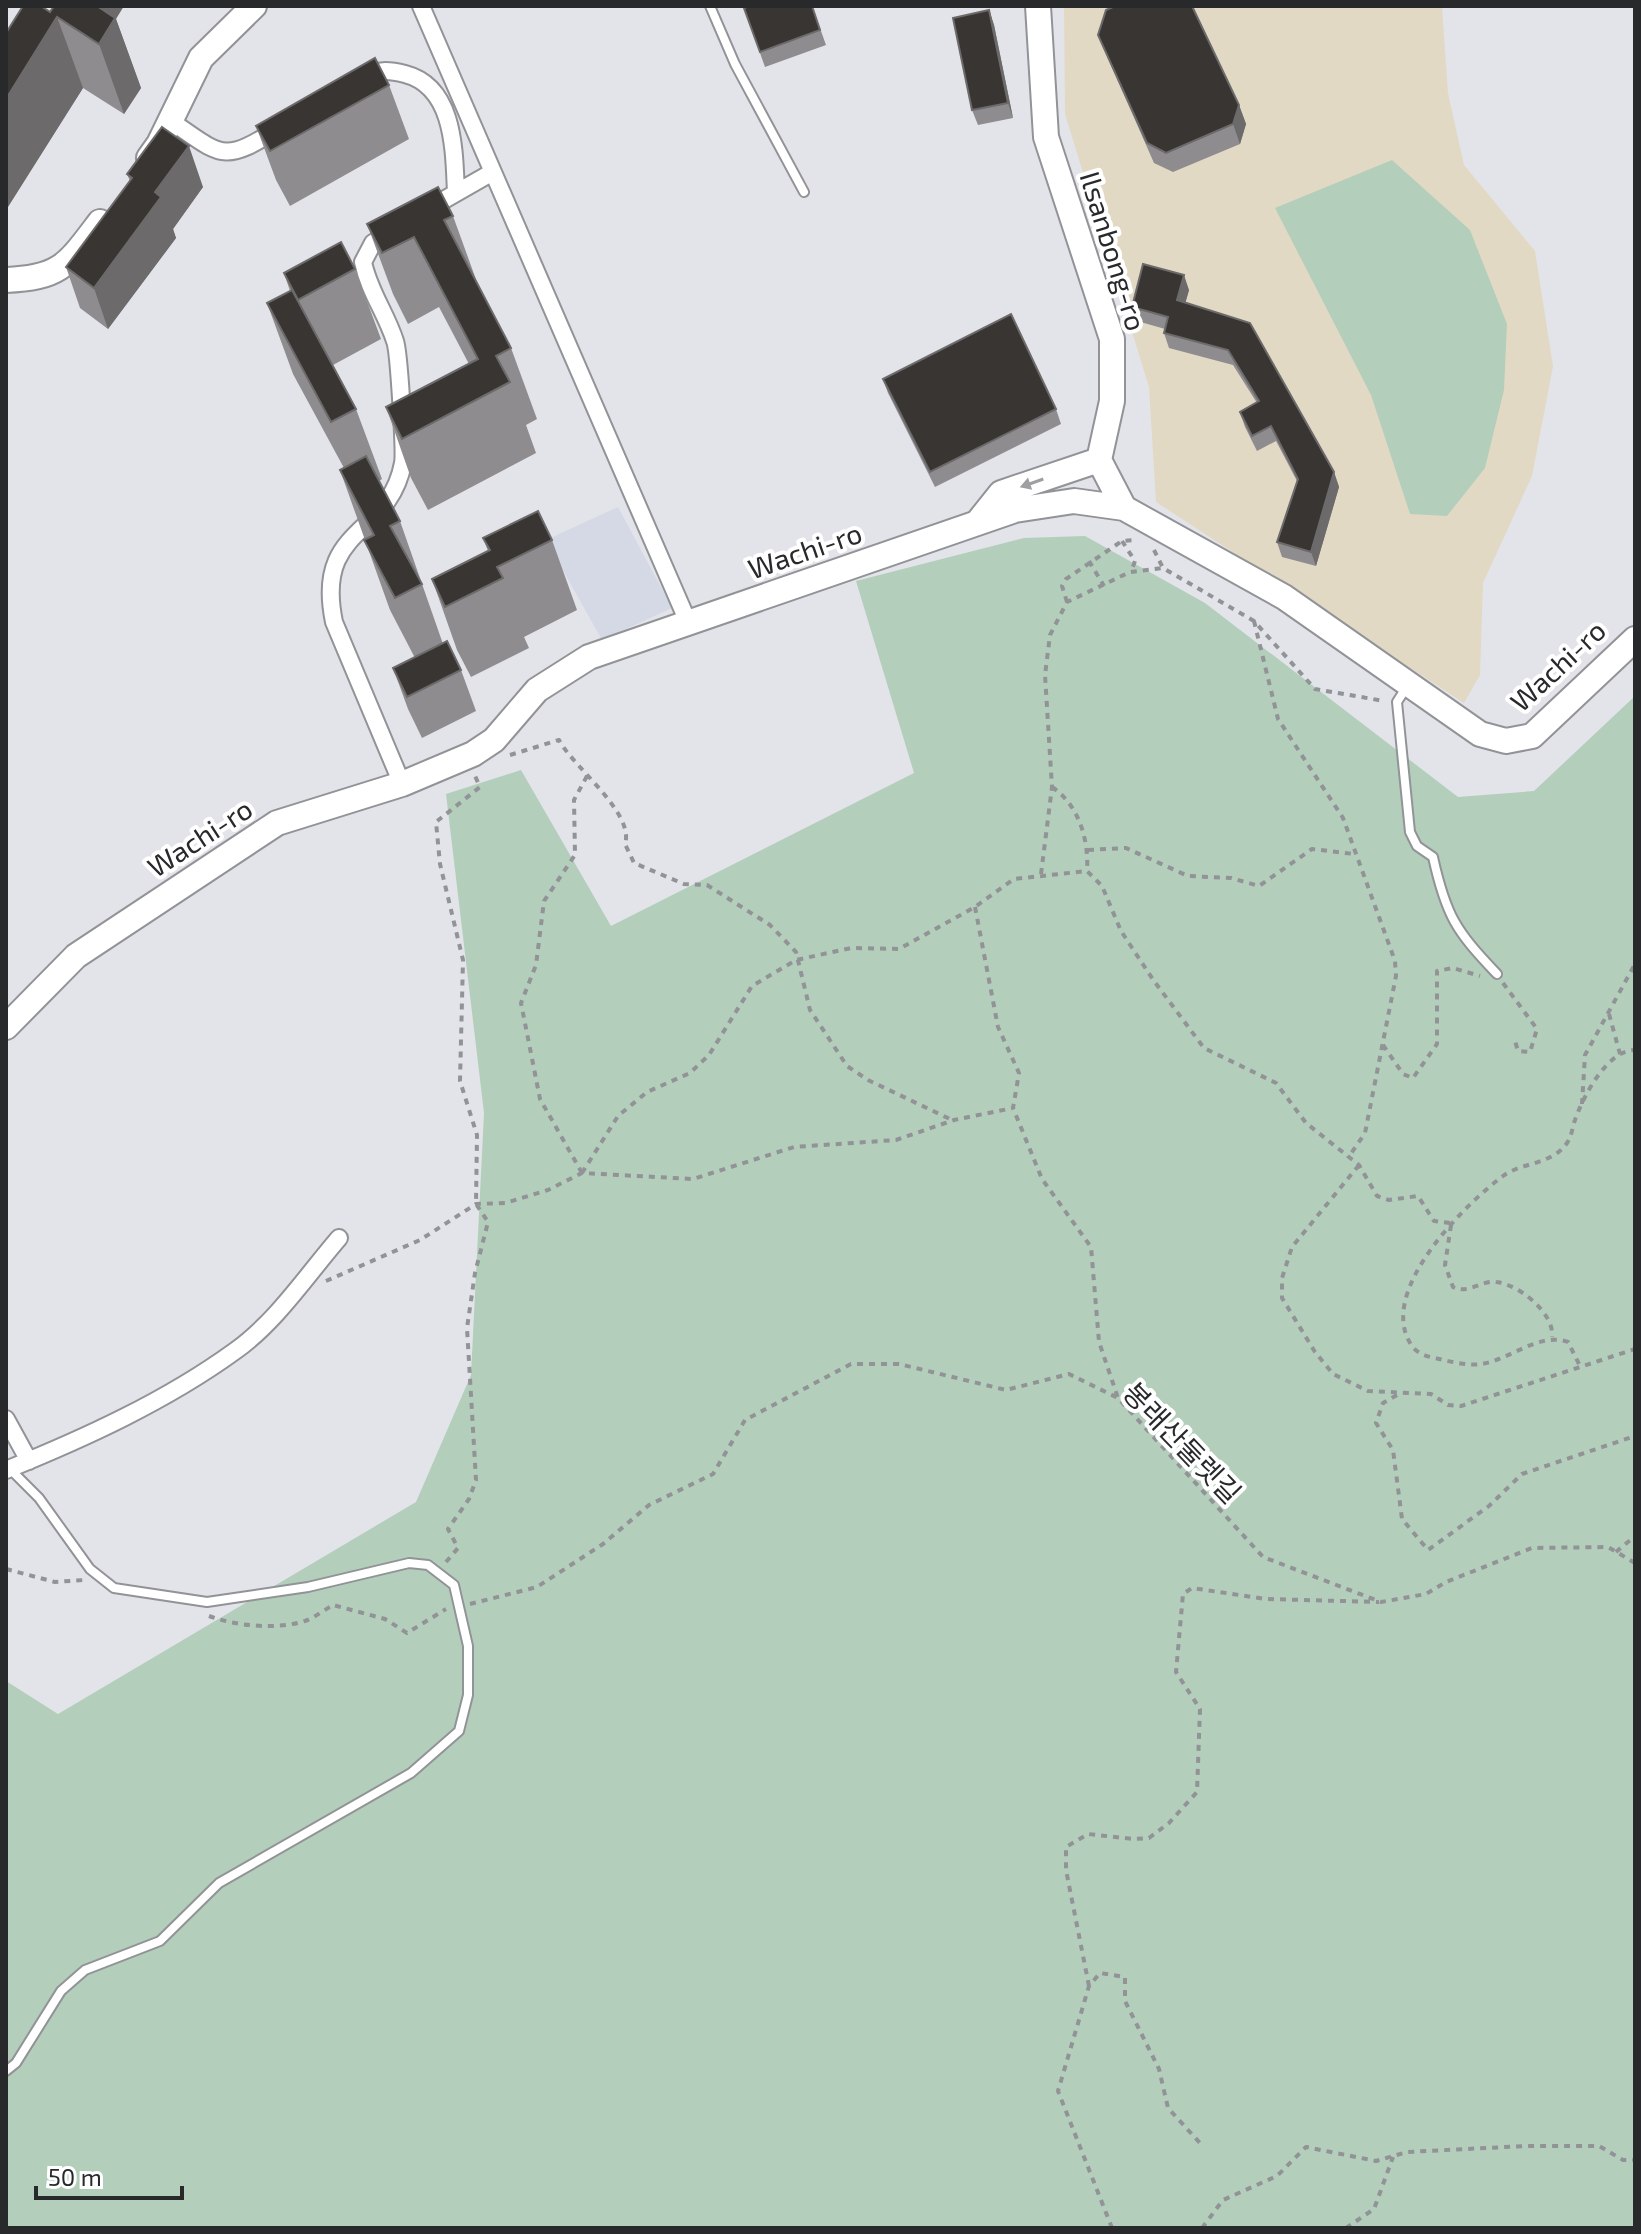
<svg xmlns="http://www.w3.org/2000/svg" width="1641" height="2234" font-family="'Exo 2','Noto Sans KR',sans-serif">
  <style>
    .built { fill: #d4d9e5 }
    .education { fill: #e2d9c4 }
    .green { fill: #b4cebc }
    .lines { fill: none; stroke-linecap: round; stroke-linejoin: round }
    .lane-casing { stroke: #919397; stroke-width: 12 }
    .street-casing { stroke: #919397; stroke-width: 20 }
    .secondary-casing { stroke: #919397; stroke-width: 28 }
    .path { stroke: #919396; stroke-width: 4; stroke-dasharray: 6 6; stroke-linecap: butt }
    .lane { stroke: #fff; stroke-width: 8 }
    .street { stroke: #fff; stroke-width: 16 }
    .secondary { stroke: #fff; stroke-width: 24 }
    .wall { fill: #8e8c8e }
    .shaded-wall { fill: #6c6a6a }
    .building { fill: #393533; stroke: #6c6a6a; stroke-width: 2 }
    .oneway { fill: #9e9fa0 }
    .labels { text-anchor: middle; stroke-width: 8; stroke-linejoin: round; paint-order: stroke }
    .street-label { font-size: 28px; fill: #28292b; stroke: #fff }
  </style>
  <rect width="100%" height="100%" fill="#e2e4e9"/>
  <!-- built -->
  <path class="built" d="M618 507 672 608 602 640 546 540Z"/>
  <!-- education -->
  <path class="education" d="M1064 6H1442L1448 93 1464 165 1535 251 1553 366 1532 476 1483 583 1480 675 1464 703 1156 502 1149 387 1065 114Z"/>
  <!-- green -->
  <path class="green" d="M1392 160 1470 230 1507 324 1504 390 1485 468 1447 516 1410 514 1371 395 1275 208Z
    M1085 536 1205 603 1458 797 1534 791 1635 696V2228H6V1681L58 1714 416 1502 471 1375 484 1113 446 794 521 770 611 926 914 773 856 581 1024 538Z"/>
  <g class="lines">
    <defs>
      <path id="lane" d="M710 6 735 64 804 192
        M1406 688 1397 702 1410 832 1417 846 1433 857C1446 916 1456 931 1497 974
        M6 2071 16 2063 61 1991 85 1970 160 1941 219 1883 411 1773 459 1731 468 1695V1646L454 1585 428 1565 409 1563 308 1587 207 1602 114 1588 90 1569 39 1498 10 1469"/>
      <path id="street" d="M421 6 688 622
        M363 78C377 69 389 70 405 74 455 87 454 151 456 193L428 209
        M171 121C223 157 223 163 278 129
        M456 193 491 173
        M391 231 373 243 363 262C369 291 386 313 395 341 399 351 405 453 403 463 389 538 314 525 334 622L402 784
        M6 1419 29 1461
        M6 1470C85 1438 166 1401 235 1351 276 1322 307 1275 339 1238"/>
      <path id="secondary" d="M1038 6 1046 137 1112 339V401L1099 460 1124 508
        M149 158 159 144 201 58 254 6
        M6 280C61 278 68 264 100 222
        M977 523 1001 493 1099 460
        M6 1027 76 956 277 823 402 784 473 754 494 740 537 690 589 657 1015 510 1074 501 1124 508 1284 597 1480 734 1506 741 1532 736 1635 639"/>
    </defs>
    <!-- lane casing -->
    <use href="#lane" class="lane-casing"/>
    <!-- street casing -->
    <use href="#street" class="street-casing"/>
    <!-- secondary casing -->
    <use href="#secondary" class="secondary-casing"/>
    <!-- path -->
    <path class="path" d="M1122 541 1135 561 1131 572
      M1154 550 1163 568 1254 621 1315 689 1384 701
      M1089 561 1104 586
      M1067 602 1062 586 1066 579 1122 541 1135 540
      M1254 621 1278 719 1343 818 1395 961 1396 976 1365 1133 1348 1158
      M510 755 559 740C573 767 635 813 625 844L634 863 684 884 707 885 770 925 796 952 810 1010 847 1066 868 1080 952 1120
      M1635 767V777
      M1052 787C1079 805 1089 840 1087 871
      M1088 850 1126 848 1188 876 1231 878 1259 886 1312 849 1354 854
      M1041 874 1052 787 1045 675 1050 635 1067 602 1130 572 1163 568
      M975 907 998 1027 1019 1073 1013 1108 1042 1179 1091 1247 1099 1342 1118 1398
      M1503 983 1537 1029 1530 1052 1518 1051 1515 1041
      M1609 1014 1620 1054
      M1383 1045 1403 1074 1413 1078 1437 1044V971L1453 968 1480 976
      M1582 1104 1585 1055 1635 964
      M1359 1165 1292 1247 1282 1278V1298L1315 1352 1333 1374 1368 1391 1431 1394 1448 1405 1461 1406 1635 1349
      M582 1173 618 1116 647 1092 690 1073 709 1055 752 986 796 960 851 948 899 949 975 907 1014 879 1087 871 1102 886 1121 931 1154 981 1204 1048 1276 1083 1306 1123 1359 1165 1377 1196 1389 1200 1418 1196 1434 1221 1450 1223
      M582 1173 540 1099 521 1003 536 965 544 901 575 855 574 800 587 776
      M1451 1225 1445 1265 1453 1287C1467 1295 1481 1280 1496 1282 1519 1284 1555 1314 1552 1337
      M326 1281 420 1240 476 1204 505 1203 548 1190 582 1173 693 1179 794 1147 896 1140 954 1120 1013 1108
      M1579 1364 1568 1342C1539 1332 1511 1359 1482 1364 1468 1366 1453 1362 1439 1359 1430 1357 1418 1355 1412 1346 1375 1293 1464 1205 1503 1176 1522 1162 1552 1165 1567 1143 1572 1136 1572 1128 1575 1120 1583 1097 1607 1050 1635 1050
      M1397 1395 1383 1403 1376 1423 1393 1450 1402 1519 1428 1550 1489 1506 1522 1474 1635 1436
      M1616 1552 1635 1536
      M446 1562 458 1548 448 1529 469 1499 476 1480 467 1328 475 1273 488 1222 476 1204 477 1135 460 1081 463 960 440 864 436 822 480 787 475 776
      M6 1569 55 1582 84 1580
      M470 1604 537 1587 603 1544 649 1505 713 1474 745 1420 851 1364H899L1006 1390 1069 1374 1118 1398 1263 1557 1381 1602 1426 1594 1446 1582 1532 1548 1608 1547 1635 1563
      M209 1616C236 1626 276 1630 305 1621 314 1618 324 1610 333 1605L385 1619 407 1633 446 1609
      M1089 1986 1066 1870V1847L1088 1834 1133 1839 1149 1838 1169 1823 1197 1792 1200 1709 1176 1672 1183 1594 1192 1588 1266 1599 1379 1602
      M1112 2228 1058 2091 1089 1986 1100 1973 1125 1977V2001L1159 2069 1168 2108 1200 2143
      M1202 2228 1223 2200 1277 2176 1306 2147 1376 2161 1407 2152 1526 2146H1599L1623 2160H1635
      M1346 2228 1374 2209 1393 2157"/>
    <!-- lane -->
    <use href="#lane" class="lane"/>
    <!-- street -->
    <use href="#street" class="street"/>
    <!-- secondary -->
    <use href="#secondary" class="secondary"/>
  </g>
  <!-- wall -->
  <path class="wall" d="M812 6 826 45 765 67 744 8Z
    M989 10 994 25 1013 118 978 125 972 110Z
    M50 12 116 19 141 88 124 114 83 88 6 210V33Z
    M1098 35 1239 105 1246 124 1240 144 1173 172 1154 163 1106 54Z
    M389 85 409 139 290 206 276 180 256 126Z
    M127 174 203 187 173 229 176 238 108 329 80 308 66 267 130 181Z
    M453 216 478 285 511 348 537 419 526 425 536 453 428 510 411 478 386 407 469 364 439 307 408 324 393 294 367 224Z
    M355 269 381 339 333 365 356 409 382 479 379 481 400 521 443 644 461 670 476 711 422 738 408 709 393 668 415 658 390 610 340 470 344 468 293 374 267 303 290 291 284 273Z
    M1189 290 1185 303 1250 323 1334 472 1339 487 1316 566 1282 557 1277 542 1297 481 1276 441 1257 451 1245 427 1240 412 1257 403 1233 365 1169 348 1164 333 1165 329 1137 321 1132 307Z
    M883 379 1056 409 1061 424 935 487 888 393Z
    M483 538 552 540 577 610 524 637 529 648 471 677 457 650 432 579 488 551Z"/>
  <!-- shaded-wall -->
  <path class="shaded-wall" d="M95 6H124L116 19 141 88 124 114 99 44Z
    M989 10 994 25 1013 118 1008 103Z
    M57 17 83 88 6 210V99Z
    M1239 105 1246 124 1240 144 1233 124Z
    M189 146 203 187 173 229 176 238 108 329 94 288 155 192Z
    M1184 275 1189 290 1182 315 1177 300Z
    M1334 472 1339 487 1316 566 1311 552Z"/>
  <!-- building -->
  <path class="building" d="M23 6H41L50 12 54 6H97L115 18 99 44 57 17 6 99V33Z
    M750 6H812L820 30 760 52 744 8Z
    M1115 6H1192L1239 105 1233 124 1166 153 1147 143 1098 35 1106 10Z
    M989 10 1008 103 972 110 953 18Z
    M375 58 389 85 270 151 256 126Z
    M162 127 189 146 155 192 161 197 94 288 66 267 132 178 127 174Z
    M438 187 453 216 444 220 511 348 496 356 510 382 402 439 386 407 478 359 414 237 382 253 367 224Z
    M341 242 355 269 298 300 284 273Z
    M1143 264 1184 275 1177 300 1250 323 1334 472 1311 552 1277 542 1298 479 1271 426 1252 436 1240 412 1259 401 1228 350 1164 333 1168 317 1132 307Z
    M292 290 356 409 331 422 267 303Z
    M1011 314 1056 409 930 472 883 379Z
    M366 456 400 521 390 526 422 584 395 598 364 540 374 535 340 470Z
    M538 511 552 540 497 567 503 578 445 607 432 579 490 550 483 538Z
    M447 641 461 670 407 697 393 668Z"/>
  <!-- one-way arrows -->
  <defs><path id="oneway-solid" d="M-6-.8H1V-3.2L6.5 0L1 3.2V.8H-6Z" transform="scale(2)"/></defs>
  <use class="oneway" href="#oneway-solid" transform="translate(1032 483) rotate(161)"/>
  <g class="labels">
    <!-- street labels -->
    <g class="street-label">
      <text transform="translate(1113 251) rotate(73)" y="10">Ilsanbong-ro</text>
      <text transform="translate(805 551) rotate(-19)" y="10">Wachi-ro</text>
      <text transform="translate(1558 666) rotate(-43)" y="10">Wachi-ro</text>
      <text transform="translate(200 838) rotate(-33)" y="10">Wachi-ro</text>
      <text transform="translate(1182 1443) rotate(46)" y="10">봉래산둘렛길</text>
    </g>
  </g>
  <!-- border -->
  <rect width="1641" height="2234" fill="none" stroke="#28292b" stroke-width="16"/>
  <!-- scale -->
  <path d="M36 2186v12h146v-12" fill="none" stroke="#28292b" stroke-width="4"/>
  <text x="48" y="2186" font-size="24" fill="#28292b" stroke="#ffffff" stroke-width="6" paint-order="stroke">50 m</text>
</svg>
